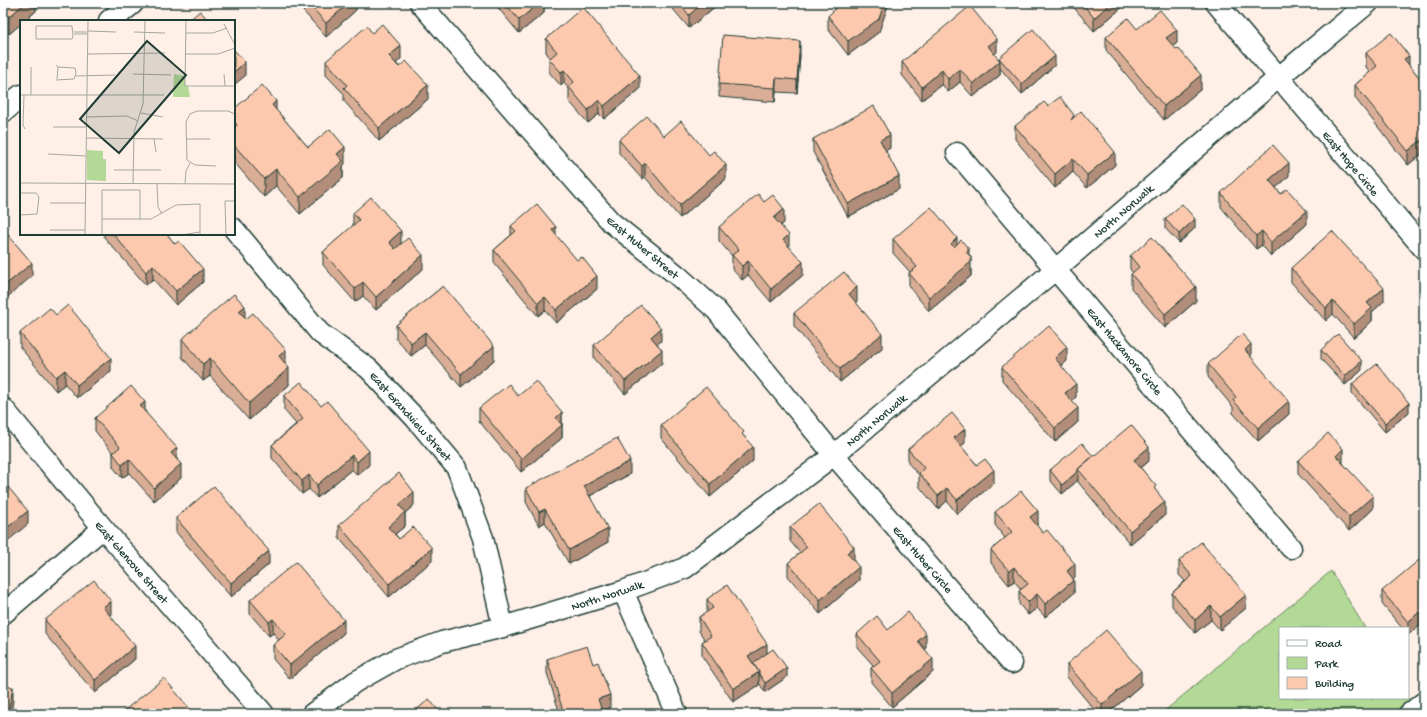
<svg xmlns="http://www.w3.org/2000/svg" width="1427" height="717" font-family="'Gochi Hand',sans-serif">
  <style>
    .green { fill: #b2d995; stroke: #688b64 }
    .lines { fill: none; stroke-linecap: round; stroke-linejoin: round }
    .minor-casing { stroke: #1f3d34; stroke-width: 23 }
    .tertiary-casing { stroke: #1f3d34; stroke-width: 25 }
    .minor { stroke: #fff; stroke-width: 20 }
    .tertiary { stroke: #fff; stroke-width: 22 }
    .wall { fill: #daad96; stroke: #1f3d34 }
    .shaded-wall { fill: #b18d7a; stroke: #1f3d34 }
    .building { fill: #fdc9ae; stroke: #1f3d34 }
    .labels { text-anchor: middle; stroke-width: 3.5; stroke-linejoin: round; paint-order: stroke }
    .street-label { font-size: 12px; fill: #1f3d34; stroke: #fff }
    .inset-road { fill: none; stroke: #a5a89f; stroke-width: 1 }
    .view { fill: #1f3d34; fill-opacity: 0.15; stroke: #1f3d34; stroke-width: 2 }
    .inset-edge { fill: none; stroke: #1f3d34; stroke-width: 2 }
  </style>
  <rect width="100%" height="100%" fill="#feefe7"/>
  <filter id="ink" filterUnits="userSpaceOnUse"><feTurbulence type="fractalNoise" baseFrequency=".025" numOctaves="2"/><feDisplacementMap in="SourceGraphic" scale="8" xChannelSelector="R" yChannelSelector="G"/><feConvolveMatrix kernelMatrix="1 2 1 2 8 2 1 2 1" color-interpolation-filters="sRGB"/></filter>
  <g filter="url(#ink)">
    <!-- green -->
    <path class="green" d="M1331 571 1365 628H1280V698H1408L1415 710 1410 714H1161Z"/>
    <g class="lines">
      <defs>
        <path id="minor" d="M420 3 611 222 677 275 716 310 834 455 1012 663
          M1216 3 1424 249
          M957 153 1291 548
          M234 229 320 333 369 369 416 419 457 468 483 538 503 627
          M3 408 103 528 264 714
          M623 591 677 714
          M3 614 103 528
          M312 714 355 682 396 659 442 642 503 627 623 591 685 568 834 455 1056 269 1279 77 1368 3
          M1409 714 1424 702"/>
        <path id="tertiary" d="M110 21 132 3
          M3 111 21 96"/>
      </defs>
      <!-- minor casing -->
      <use href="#minor" class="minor-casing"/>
      <!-- tertiary casing -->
      <use href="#tertiary" class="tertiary-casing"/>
      <!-- minor -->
      <use href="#minor" class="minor"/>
      <!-- tertiary -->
      <use href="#tertiary" class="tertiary"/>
    </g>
    <!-- wall -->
    <path class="wall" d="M3 3H36V11L9 34 3 27Z
      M296 3H356V10L326 37Z
      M494 3H544V13L519 33Z
      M668 3H717V5L689 28Z
      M1070 3H1125V5L1094 31Z
      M837 7 879 32 848 55 828 29V16Z
      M1137 29 1177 43 1173 46 1201 89 1164 120 1106 50V37Z
      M372 33 401 59 396 63 428 99 379 141 344 101V94L326 75V61Z
      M546 39 640 89 604 119 599 114 588 123 569 101V89L564 83 561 86 549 72V59L550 58 546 52Z
      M997 52 994 54 999 60V58L1055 65 1022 94 1000 68V75L973 97 960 82 948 92 942 84 922 100 902 75V62Z
      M1366 53 1409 65 1424 83V152L1408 165 1355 98V85L1370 72 1366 67Z
      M800 55 797 93 776 92 775 102 719 97V84Z
      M1048 106 1074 117 1115 165 1087 188 1073 172 1055 188 1015 139V126Z
      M234 109 276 110 308 147 345 164 343 166V178L300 214 276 186 264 197 234 162Z
      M664 136 726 179 680 218 645 177 642 179 619 153V140Z
      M813 139 890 148 885 151 899 189 848 217 813 152Z
      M1289 176 1276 188 1307 224 1271 256 1262 245 1256 249 1221 207V193Z
      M764 202 784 223 781 226 789 247 803 275 771 302 748 275 742 280 732 269V256L719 241V227Z
      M353 213 401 244 423 269 376 310 363 296 355 302 323 265V252L353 226Z
      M1165 219 1195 228 1179 243 1165 228Z
      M511 226 556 235 597 289 556 323 545 310 538 316 494 263V250L511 235Z
      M104 234H167L203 282 176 305 153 279 146 285 104 237Z
      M893 239 957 244 969 255 971 271V276L929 311 909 287V273L910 272 893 253Z
      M1130 256 1196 301 1165 328 1131 288V274L1133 273 1130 269Z
      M1291 268 1384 301 1372 312V321L1354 338 1333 314 1326 321 1291 282Z
      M443 286 494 360 461 387 425 345 411 356 396 339V325Z
      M857 301 855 302 882 348 840 382 794 326V313Z
      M56 315 111 371 77 398 65 384 56 391 20 347V333Z
      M245 317 286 365 289 385 249 420 210 376 203 381 182 357V339Z
      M661 341 657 345 662 363 625 394 594 358V345Z
      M1321 350 1362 370 1345 385 1321 359Z
      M1251 358 1289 414 1258 441 1233 413V407L1208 377V364Z
      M1424 360V382L1422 374V361Z
      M1067 361 1061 366 1076 397 1072 401 1078 422 1055 442 1002 380V367Z
      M1352 384 1409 412 1385 432 1352 393Z
      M284 396 369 465 357 475 352 469 317 498 309 489 302 494 272 458V445L296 424 284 410Z
      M518 396 562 412V438L521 472 479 421V408Z
      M145 411 177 459 181 478 154 501 129 473 122 478 113 467V453L95 431V418Z
      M661 425 744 436 753 461 710 497 661 438Z
      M965 443 961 446 977 465 994 483 957 514 947 501 938 509 919 486V475L908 463V449Z
      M1093 456 1149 461 1141 468 1156 491 1165 515 1130 544 1078 482V480L1062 494 1050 480V470Z
      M1298 461 1343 463 1373 509 1349 531 1298 474Z
      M630 474 590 496 608 542 569 564 545 522 539 526 526 502V488Z
      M414 505 405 513V526L395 534 399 539 432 561 389 597 339 538V525Z
      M995 512 1038 524 1036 525 1075 577 1073 579 1074 593 1045 617 1037 608 1028 615 1019 604V591L1021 589 1014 581 1009 585 991 563V550L1005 538 995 525Z
      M176 518 269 564 231 597 176 532Z
      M790 527 854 560V561L859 580 820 614 788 576V563L800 553 790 541Z
      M1179 561 1246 608 1220 630 1211 620 1195 633 1172 606V593L1185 581 1179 575Z
      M1424 566V621L1408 635V628H1402L1382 604V591Z
      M707 599 767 654 787 677 765 692 759 683V685L733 702 702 656V642L705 640 699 631V617L707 612Z
      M250 600 344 633 290 679 273 659V645L279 640 273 633 269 636 250 614Z
      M111 614 109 615 135 659 95 693 45 634V620Z
      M888 630 926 647 925 649 933 672 892 707 871 682V668L874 666 857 647V634Z
      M547 659 593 664 610 708 602 711 603 714H560L547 673Z
      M1067 664 1141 685 1107 714H1098L1067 677Z"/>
    <!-- shaded-wall -->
    <path class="shaded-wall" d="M25 3H36V11L24 21H21V24L9 34V17Z
      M349 3H356V10L326 37V23Z
      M539 3H544V13L519 33V20Z
      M703 3H717V5L689 28V15Z
      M884 3H889L879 32 848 55V41Z
      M1111 3H1125V5L1094 31V18Z
      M1177 30V43L1166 52V38Z
      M997 39V52L988 60V46Z
      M800 41V55L797 93V80Z
      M401 46V59L389 69V56Z
      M1055 56V65L1022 94V84Z
      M1409 56V69L1404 59Z
      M1000 61V75L973 97V84Z
      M245 62V76L234 85V72Z
      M960 69V82L948 92V79Z
      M564 70V83L561 86V72Z
      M942 70V84L922 100V87Z
      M1201 75V89L1164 120V106Z
      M640 76V89L604 119V106Z
      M776 78V92L775 102V88Z
      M428 85V99L379 141V128Z
      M599 100V114L588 123V110Z
      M276 101V118L272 105Z
      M890 135V148L880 154V140Z
      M1424 138V152L1408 165V151Z
      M345 147V164L343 166V178L300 214V197L337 154Z
      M1115 152V165L1087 188V175Z
      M1073 159V172L1055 188V174Z
      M645 163V177L642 179V166Z
      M1289 163V176L1269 194V180Z
      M726 165V179L680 218V205Z
      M276 169V186L264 197V179Z
      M899 176V189L848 217V204Z
      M784 209V223L774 231V218Z
      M1307 211V224L1271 256V242Z
      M1195 219V228L1179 243V234Z
      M556 227V240L552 230Z
      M401 231V245L389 256V242Z
      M1262 231V245L1256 249V236Z
      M789 235V249L783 240Z
      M957 238V252L951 244Z
      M969 249V263L966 252Z
      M423 255V269L376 310V297Z
      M971 257V276L929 311V297Z
      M748 261V275L742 280V266Z
      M803 262V275L771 302V289Z
      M32 263V276L3 301V287Z
      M153 265V279L146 285V272Z
      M203 269V282L176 305V291Z
      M597 276V289L556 323V310Z
      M363 282V296L355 302V289Z
      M857 287V301L849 307V294Z
      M1196 287V301L1165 328V314Z
      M1384 288V301L1372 312V321L1354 338V324L1367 303Z
      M545 297V310L538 316V303Z
      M1333 301V314L1326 321V308Z
      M245 306V323L239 311Z
      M661 328V341L651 350V337Z
      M425 332V345L411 356V343Z
      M882 334V348L840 382V369Z
      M1251 344V358L1245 350Z
      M494 346V360L461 387V374Z
      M1067 347V361L1055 372V358Z
      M286 350V367L279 356Z
      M662 350V363L625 394V381Z
      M111 358V371L77 398V385Z
      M210 358V376L203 381V364Z
      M1362 361V370L1345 385V376Z
      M289 368V385L249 420V403Z
      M65 370V384L56 391V377Z
      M1076 384V397L1065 407V393Z
      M1289 401V414L1258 441V428Z
      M145 402V415L140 406Z
      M1409 403V412L1385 432V423Z
      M1078 408V422L1055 442V428Z
      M562 412V438L521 472V459L556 418Z
      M965 429V443L954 452V438Z
      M753 447V461L710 497V484Z
      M1149 447V461L1134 473V460Z
      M177 448V461L171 453Z
      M1343 449V463L1336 456Z
      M369 451V465L357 475V462Z
      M352 455V469L317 498V485Z
      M129 459V473L122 478V465Z
      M630 461V474L584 499V486Z
      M181 464V478L154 501V488Z
      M994 470V483L957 514V500Z
      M1078 471V480L1062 494V485Z
      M309 475V489L302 494V481Z
      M947 488V501L938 509V496Z
      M414 492V505L405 513V526L388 540V527L399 505Z
      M1373 496V509L1349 531V517Z
      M1165 502V515L1130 544V531Z
      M545 509V522L539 526V512Z
      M28 511V524L3 545V531Z
      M1038 511V524L1030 531V517Z
      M608 529V542L569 564V550Z
      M854 547V560L847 566V553Z
      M432 548V561L389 597V584Z
      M269 551V564L231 597V583Z
      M1075 564V577L1067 584V571Z
      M859 567V580L820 614V600Z
      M1014 567V581L1009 585V571Z
      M1074 580V593L1045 617V604Z
      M1037 594V608L1028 615V602Z
      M1246 595V608L1220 630V617Z
      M111 601V614L103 621V607Z
      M1211 606V620L1195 633V620Z
      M1424 608V621L1408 635V622Z
      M273 619V633L269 636V622Z
      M344 620V633L290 679V665Z
      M926 634V647L918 654V641Z
      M767 644V658L754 666 748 656Z
      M135 646V659L95 693V680Z
      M933 659V672L892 707V693Z
      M787 668V677L765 692V683Z
      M1141 671V685L1107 714H1102V705Z
      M759 672V685L733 702V689Z
      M13 687V701L11 714H8Z
      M610 695V708L598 712V699Z"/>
    <!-- building -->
    <path class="building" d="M3 3H25L9 17 3 10Z
      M308 3H349L326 23Z
      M505 3H539L519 20Z
      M679 3H703L689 15Z
      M839 3H884L879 19 848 41 828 16 837 7Z
      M1082 3H1111L1094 18Z
      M970 6 997 39 988 46 1000 61 973 84 960 69 948 79 942 70 922 87 902 62Z
      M583 7 640 76 604 106 599 100 588 110 569 87 574 82 564 70 561 72 549 59 557 52 546 39Z
      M1160 10 1177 30 1166 38 1176 49 1178 48 1201 75 1164 106 1106 37 1128 18 1137 29Z
      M200 11 209 21H188Z
      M382 24 401 46 389 56 399 67 406 61 428 85 379 128 344 88 347 85 326 61 367 26 372 33Z
      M1033 29 1055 56 1022 84 999 58Z
      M1391 33 1409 56 1404 59 1424 83V138L1408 151 1355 85 1377 66 1366 53Z
      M723 35 800 41 797 80 776 78 775 88 719 84Z
      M234 50 245 62 234 72Z
      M262 85 276 101 272 105 308 147 330 129 345 147 337 154 343 161 300 197 276 169 264 179 234 145V128L237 125 234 121V109Z
      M1060 97 1074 115 1071 120 1081 111 1115 152 1087 175 1073 159 1055 174 1015 126 1044 102 1048 106Z
      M874 106 890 135 880 140 899 176 848 204 813 139Z
      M647 116 664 136 681 121 709 155 714 151 726 165 680 205 645 163 642 166 619 140Z
      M1273 145 1289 163 1269 180 1281 194 1287 189 1307 211 1271 242 1262 231 1256 236 1221 193Z
      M758 194 764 202 773 195 784 209 774 218 789 235 783 240 803 262 771 289 748 261 742 266 732 255 739 250 719 227Z
      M371 197 401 231 389 242 395 249 408 238 423 255 376 297 363 282 355 289 323 252 359 220 353 213Z
      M537 204 556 227 552 230 577 260 582 257 597 276 556 310 545 297 538 303 494 250 516 231 511 226Z
      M1182 204 1195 219 1179 234 1165 219Z
      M931 207 957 238 951 244 954 247 961 240 969 249 966 252 971 257V262L929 297 909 273 917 267 893 239Z
      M3 229 32 263 3 287Z
      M1332 231 1384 288 1367 303 1372 308 1354 324 1333 301 1326 308 1291 268Z
      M113 234H167L175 244 179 241 203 269 176 291 153 265 146 272Z
      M1152 237 1196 287 1165 314 1131 274 1139 267 1130 256Z
      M844 272 857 287 849 294 882 334 840 369 794 313Z
      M443 286 494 346 461 374 425 332 411 343 396 325Z
      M234 294 245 306 239 311 246 319 253 313 286 350 279 356 289 368 249 403 210 358 203 364 182 339Z
      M68 305 111 358 77 385 65 370 56 377 20 333 50 308 56 315Z
      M641 305 661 328 651 337 662 350 625 381 594 345Z
      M1049 326 1067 347 1055 358 1076 384 1065 393 1078 408 1055 428 1002 367Z
      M1242 334 1251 344 1245 350 1289 401 1258 428 1233 400 1236 397 1208 364Z
      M1338 334 1362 361 1345 376 1321 350Z
      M1424 360V369L1422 361Z
      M1377 364 1409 403 1385 423 1352 384Z
      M536 381 562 412 556 418 562 425 521 459 479 408 509 384 518 396Z
      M301 382 321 406 327 401 369 451 357 462 352 455 317 485 309 475 302 481 272 445 303 419 284 396Z
      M131 386 145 402 140 406 177 448 171 453 181 464 154 488 129 459 122 465 113 453 120 447 95 418Z
      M706 387 744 432 742 434 753 447 710 484 661 425Z
      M952 413 965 429 954 438 977 465 985 459 994 470 957 500 947 488 938 496 919 473 924 468 908 449Z
      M1131 425 1149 447 1134 460 1156 486 1154 488 1165 502 1130 531 1078 469Z
      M1328 433 1343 449 1336 456 1373 496 1349 517 1298 461Z
      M617 438 630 461 584 486 608 529 569 550 545 509 539 512 526 488Z
      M1082 443 1093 456 1078 469V471L1062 485 1050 470Z
      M399 473 414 492 399 505 405 512 388 527 399 539 413 527 432 548 389 584 339 525Z
      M3 481 28 511 3 531Z
      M214 486 269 551 231 583 176 518Z
      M1021 491 1038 511 1030 517 1043 533 1047 530 1075 564 1067 571 1074 580 1045 604 1037 594 1028 602 1019 591 1028 584 1014 567 1009 571 991 550 1012 532 995 512Z
      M819 504 854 547 847 553 859 567 820 600 788 563 807 547 790 527Z
      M1201 542 1246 595 1220 617 1211 606 1195 620 1172 593 1192 576 1179 561Z
      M1419 560 1424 566V608L1408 622 1382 591Z
      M296 562 344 620 290 665 273 645 286 634 273 619 269 622 250 600Z
      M94 580 111 601 103 607 135 646 95 680 45 620Z
      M727 585 767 644 748 656 759 672 733 689 702 642 711 636 699 617 713 608 707 599Z
      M908 612 926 634 918 641 933 659 892 693 871 668 880 661 857 634 877 616 888 630Z
      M1106 630 1141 671 1102 705 1067 664Z
      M587 646 593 664 598 662 610 695 598 699 603 714H564L547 659Z
      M773 649 787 668 765 683 759 674V672L753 663Z
      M164 678 194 714H120Z
      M3 686 13 687 8 714H3Z
      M429 699 441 714H412Z
      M800 711 802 714H797Z"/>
  </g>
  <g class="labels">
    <!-- street labels -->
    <g class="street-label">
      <text transform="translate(1351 163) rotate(50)" y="4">East Hope Circle</text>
      <text transform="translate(1123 211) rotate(-41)" y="4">North Norwalk</text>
      <text transform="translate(643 247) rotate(40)" y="4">East Huber Street</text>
      <text transform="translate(1125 351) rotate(50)" y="4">East Hackamore Circle</text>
      <text transform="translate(411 416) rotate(48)" y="4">East Grandview Street</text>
      <text transform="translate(876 420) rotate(-40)" y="4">North Norwalk</text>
      <text transform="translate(923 559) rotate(49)" y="4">East Huber Circle</text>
      <text transform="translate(132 562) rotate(49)" y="4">East Glencove Street</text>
      <text transform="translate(607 595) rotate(-18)" y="4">North Norwalk</text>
    </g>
  </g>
  <!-- overview -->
  <g transform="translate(20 20)">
    <rect width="215" height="215" fill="#feefe7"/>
    <path d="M154 54 165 56V66H168L170 77H153ZM67 130 83 131V139H86V161L67 160Z" fill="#b2d995"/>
    <path class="inset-road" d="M166 0 165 66H215M204 4 215 25M16 6H52L53 17 52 19H16ZM68 11 96 12M54 12H67M114 12 145 13M166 13H193L207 8M54 14H67M67 34 145 33M166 34H198L215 28M36 45 38 47 55 48 56 53 54 59 36 60M11 47V75M113 54 151 55M204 54 205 66M56 56 95 55M37 59 38 47M0 75H144M4 75 3 105 5 109M121 93 143 97M170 94 166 102 167 140 175 145 196 146M170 94 177 91H208L215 94M66 97 107 96 118 101M33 107H66M66 118 143 119M134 119 136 132M166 119H190M28 134 66 136M94 150H141M0 163 215 164M113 164 114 112 123 84 125 0M137 164 138 187 142 194M165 164 166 151 170 143M0 173H16L19 177 17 194 0 195M30 183H65M82 199H131L156 185 180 184V215M30 210H65M65 215 68 0M82 215V170H120V199M161 215 180 212M206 215 205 181H215"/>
    <path class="view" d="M127 21 166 55 99 133 60 99Z"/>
    <rect width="215" height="215" class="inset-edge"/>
  </g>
  <!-- margin -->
  <rect width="1427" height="717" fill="none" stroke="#fff" stroke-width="16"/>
  <rect x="8" y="8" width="1411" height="701" fill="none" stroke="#1f3d34" stroke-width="1.5" filter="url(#ink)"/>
  <!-- legend -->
  <rect x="1279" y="627" width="130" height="72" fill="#ffffff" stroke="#a5b1ae"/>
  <rect x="1287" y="640" width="20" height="6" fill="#ffffff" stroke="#a5b1ae"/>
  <text x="1315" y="647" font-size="12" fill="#1f3d34">Road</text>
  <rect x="1287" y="657" width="20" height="12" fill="#b2d995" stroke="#a5b1ae"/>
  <text x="1315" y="667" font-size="12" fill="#1f3d34">Park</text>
  <rect x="1287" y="677" width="20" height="12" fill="#fdc9ae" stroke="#a5b1ae"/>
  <text x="1315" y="687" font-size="12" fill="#1f3d34">Building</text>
</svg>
